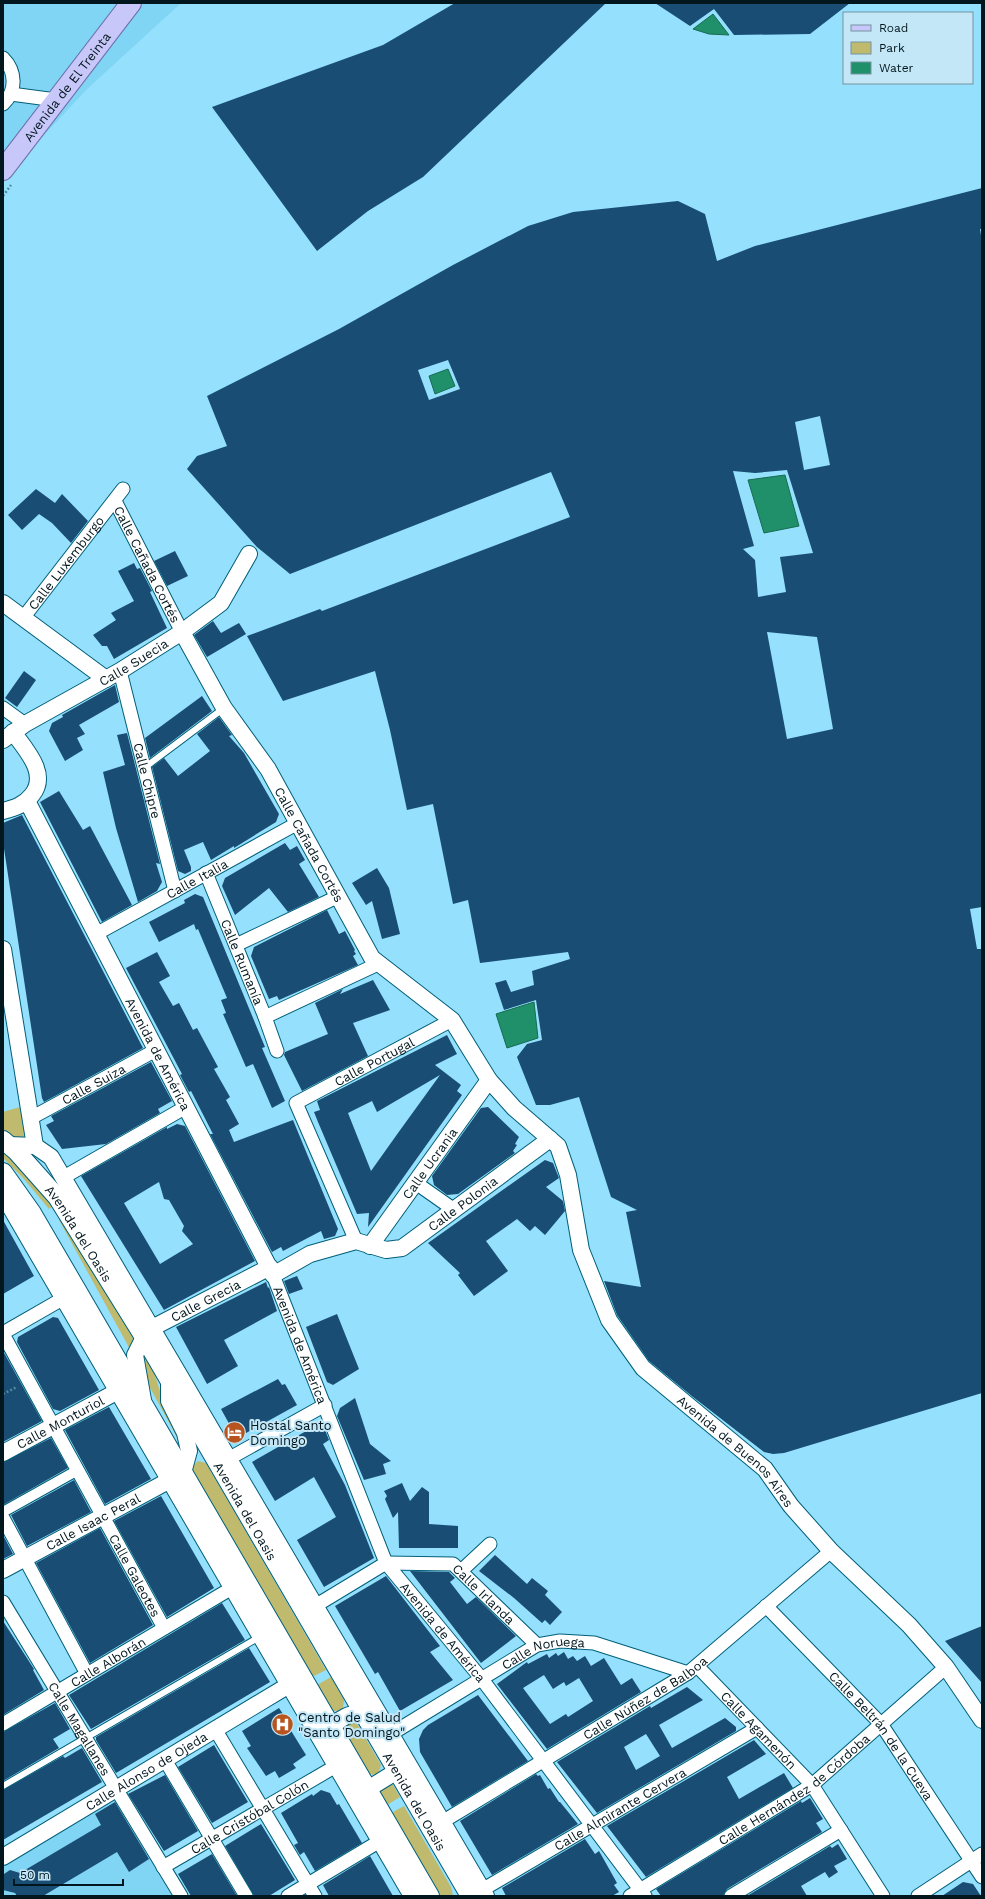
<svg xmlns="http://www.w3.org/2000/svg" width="985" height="1899" font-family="'Work Sans',sans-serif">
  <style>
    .built { fill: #80d4f4 }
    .green { fill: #bfba6d }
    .water { fill: #20906a; stroke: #176b53 }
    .building { fill: #194d74; fill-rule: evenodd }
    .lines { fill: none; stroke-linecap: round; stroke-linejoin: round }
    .service-casing { stroke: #005f79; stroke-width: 8 }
    .pedestrian-casing { stroke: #005f79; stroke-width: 12 }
    .minor-casing { stroke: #005f79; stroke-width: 15 }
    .tertiary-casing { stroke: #005f79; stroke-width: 18 }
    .secondary-casing { stroke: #005f79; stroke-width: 20 }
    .primary-casing { stroke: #6b70aa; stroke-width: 22 }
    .path { stroke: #55899d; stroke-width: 2.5; stroke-dasharray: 2 2; stroke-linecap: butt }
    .service { stroke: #fff; stroke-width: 6 }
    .pedestrian { stroke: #fff; stroke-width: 10 }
    .minor { stroke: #fff; stroke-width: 13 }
    .tertiary { stroke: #fff; stroke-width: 16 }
    .secondary { stroke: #fff; stroke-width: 18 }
    .primary { stroke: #c8c7f9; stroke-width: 20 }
    .labels { text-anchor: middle; stroke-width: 4; stroke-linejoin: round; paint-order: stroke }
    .street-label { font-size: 13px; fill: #02161e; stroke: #c3e7f6 }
    .poi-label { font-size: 13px; fill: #02161e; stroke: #c3e7f6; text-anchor: start }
  </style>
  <rect width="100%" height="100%" fill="#94e0fd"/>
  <!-- built -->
  <path class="built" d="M3 3H181L87 89 3 179Z
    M116 1789 180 1896H3V1857Z"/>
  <!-- green -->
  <path class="green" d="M20 1107 24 1136 22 1138 6 1135 3 1132V1112Z
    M3 1150 54 1205 49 1209 23 1178 3 1158Z
    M64 1217 135 1342 131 1351 59 1220Z
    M143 1353 154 1372 163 1401 185 1452 141 1371Z
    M198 1461 206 1463 326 1670 312 1677 193 1472 194 1465Z
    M331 1677 344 1700 343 1708 338 1711H332L317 1685Z
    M345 1719 355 1720 381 1765 378 1775 368 1774 342 1728Z
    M389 1784 393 1785 400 1797 387 1805 381 1796 380 1790Z
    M404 1806 451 1887 453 1896H439L391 1813Z"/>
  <!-- water -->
  <path class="water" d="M713 14 729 35 709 34 693 29Z
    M448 369 455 386 435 394 429 376Z
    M785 475 799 526 764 533 748 480Z
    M534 1002 538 1038 507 1048 496 1014Z"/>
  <!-- building -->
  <path class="building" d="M455 3H606L423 177 368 211 317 251 212 107 383 45Z
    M655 3H850L810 34 734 35 714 9 690 26Z
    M982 188V229H980L982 242V907L970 909 977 949H982V1393L784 1453 773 1454 764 1452 693 1397 649 1361 617 1315 604 1281 641 1287 626 1212 637 1210 611 1197 579 1097 550 1105H536L517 1057 527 1044 542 1040 536 1000 504 1010 495 983 506 980 511 992 534 985 532 971 570 959 568 952 480 963 468 900 453 904 433 804 407 810 390 730 375 671 283 701 247 636 320 609 322 611 570 517 551 472 290 574 257 547 187 469 197 456 227 446 207 396 339 329 453 265 528 226 573 212 678 201 705 214 717 261 755 246ZM448 360 460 389 429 400 418 370ZM820 416 830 465 804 470 795 422ZM787 470 813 553 780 557 786 592 758 597 755 560 743 549 754 546 733 471 755 473ZM767 632 817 637 833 729 787 739Z
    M36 489 55 503 62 494 88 521 71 543 52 523 39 514 22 530 8 515Z
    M175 551 188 576 167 586 154 561Z
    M134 563 137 569 140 568 152 591 150 592 167 628 114 659 107 646H102L93 635 116 620 111 613 134 601 118 571Z
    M213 621 221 633 239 623 246 634 207 657 194 635Z
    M24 671 36 680 17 707 5 698Z
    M115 685 119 702 79 725 85 734 77 738 83 750 65 761 49 731 52 723 63 717 62 715Z
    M202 696 212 711 150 758 145 738Z
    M219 717 232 735 229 736 244 753 279 814 276 822 234 848V846L211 860 203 842 184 850 191 867V871L185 874 178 871 152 767 164 758 178 776 210 751 197 734Z
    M127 733 160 864 156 863 162 882 157 891 138 902 116 828 103 772 125 765 117 735Z
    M59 791 83 830 90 826 132 905 102 922 40 802Z
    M22 815 143 1048 44 1102 42 1098 3 842V823Z
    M285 843 290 850 297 846 305 860 299 864 319 897 288 912 269 888 235 915 222 886 225 878Z
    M377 868 389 888 400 934 382 939 372 901 366 905 352 883Z
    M195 894 203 897 265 1047 262 1048 285 1101 272 1108 253 1064 246 1067 223 1014 226 1013 221 1000 227 998 198 929 196 930 194 924 159 942 149 922 185 903 184 900Z
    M327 910 339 934 345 931 355 950 354 951 356 954 353 956 358 965 279 1000 277 996 269 999 251 956 254 947Z
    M157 952 170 976 159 982 173 1006 179 1003 193 1030 197 1028 218 1067 214 1069 230 1097 226 1100 239 1124 229 1130 234 1142 293 1120 338 1229 335 1236 324 1239 321 1231 283 1251 281 1247 272 1252 210 1134H213L191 1091 189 1092 180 1075 182 1074 126 968Z
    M373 980 390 1010 353 1023 368 1056 302 1091 284 1055 285 1052 328 1034 315 1003 343 989 340 994Z
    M447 1035 457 1054 435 1065 461 1085 457 1091 462 1095 368 1227 369 1213 357 1214 318 1122 314 1112 320 1110 317 1101ZM440 1075 398 1133 371 1171 348 1113 372 1101 377 1112Z
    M151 1062 172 1101 158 1109 160 1113 106 1144 62 1149 46 1125 54 1121 51 1116Z
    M488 1107 519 1137 515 1144 517 1145 513 1151 515 1153 458 1194 447 1195 434 1185 432 1176 481 1108Z
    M177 1124 185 1126 255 1261 164 1310 81 1176 167 1127V1129ZM159 1182 164 1199 169 1200 184 1226 182 1231 193 1244 160 1264 124 1203Z
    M545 1160 553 1163 559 1178 546 1187 563 1201 565 1211 545 1235 535 1226 530 1231 517 1219 486 1241 508 1271 474 1296 458 1275 460 1273 428 1243Z
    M3 1220 34 1276 3 1294Z
    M297 1276 303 1289 289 1294 284 1281Z
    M266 1282 268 1288 269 1287 277 1311 224 1340 238 1366 207 1384 176 1327Z
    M337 1314 359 1369 333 1385 327 1382 306 1327Z
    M53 1317 58 1318 99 1390 60 1411 53 1409 17 1342 18 1337Z
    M3 1351 42 1421 3 1442Z
    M278 1379 282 1385 285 1384 297 1405 237 1438 221 1409Z
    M355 1398 370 1444 391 1461 383 1464 386 1474 364 1480 337 1416 340 1408Z
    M109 1407 151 1479 105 1504 65 1430Z
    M315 1426 325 1430 329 1440 323 1444 345 1485 374 1558 324 1587 297 1540 336 1517 320 1488 314 1477 275 1501 252 1462Z
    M51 1438 68 1468 3 1505V1462Z
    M74 1480 91 1512 27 1546 11 1515Z
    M402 1483 410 1501 422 1487 429 1492V1524L458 1526V1548H399L398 1512 393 1518 385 1499 387 1496 384 1491Z
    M161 1496 214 1588 167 1617 114 1521Z
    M100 1528 153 1625 90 1663 36 1563Z
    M3 1535 13 1554 3 1559Z
    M495 1555 527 1584 532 1578 548 1591 545 1595 562 1612 550 1625 545 1620 542 1623 514 1598 479 1571Z
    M410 1571 449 1572 455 1578 450 1582 467 1604 476 1597 516 1636 481 1663Z
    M386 1576 440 1646 430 1652 453 1680 400 1711 378 1672 375 1674 335 1606Z
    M222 1603 245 1640 91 1729 69 1695Z
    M3 1621 34 1669 33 1670 44 1690 3 1715Z
    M982 1626V1683L945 1641Z
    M249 1648 270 1682 116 1773 96 1740V1737Z
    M564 1652 568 1659 573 1656 577 1661 585 1656 591 1666 604 1658 621 1685 632 1678 641 1692 547 1749 497 1684 527 1662 528 1664 547 1654 549 1658 556 1653 558 1656ZM544 1675 553 1689 564 1682 566 1686 579 1678 593 1701 568 1717 566 1714 550 1724 523 1688Z
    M687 1687 703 1700 659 1725 672 1748 725 1718 736 1727V1731L597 1813 557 1762 650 1706 651 1708ZM646 1734 660 1756 636 1770 624 1747Z
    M478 1695 528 1761 452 1807 420 1752 419 1739 423 1730 428 1725Z
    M55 1703 70 1729 53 1739 59 1748 3 1781V1732Z
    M279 1708 287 1720 285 1721 306 1755 293 1764 296 1768 279 1778 275 1771 266 1776 247 1748 251 1746 242 1731Z
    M754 1740 766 1754 727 1777 739 1799 784 1773 793 1788 646 1877 607 1826Z
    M214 1745 248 1802 212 1823 178 1767Z
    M82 1748 102 1782 3 1840V1790L63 1756 65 1758Z
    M536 1774 538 1776 540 1775 548 1789 550 1788 559 1802H560L578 1824 492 1875 460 1821Z
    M165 1775 198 1831 164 1851 128 1794Z
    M321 1790 330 1793 337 1805 339 1804 362 1843 315 1871 304 1852 300 1855 294 1845 298 1843 281 1813 312 1794 313 1796Z
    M810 1798 823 1819 816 1823 822 1832 727 1889 723 1896H661L656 1889 801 1801 802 1803Z
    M115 1802 149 1859 129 1872 117 1852 43 1896H17L15 1893 3 1890 4 1874 10 1870 20 1873 101 1825 95 1814Z
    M261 1824 295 1880 269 1896H254L225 1846Z
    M585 1839 595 1854 599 1851 603 1858 617 1883 614 1885 619 1892 612 1896H506L502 1888Z
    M838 1844 847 1859 834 1866 838 1872 829 1878 825 1872 801 1886 807 1896H747L830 1846 832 1848Z
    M212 1854 237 1896H191L178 1874Z
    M370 1856 393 1896H329L323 1885Z
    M963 1882 973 1884 981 1896H942Z"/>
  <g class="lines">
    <defs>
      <path id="service" d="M144 768 224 708
        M3 1786 261 1636"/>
      <path id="pedestrian" d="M3 1512 78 1470"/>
      <g id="minor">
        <path d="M3 58C16 71 17 91 3 104"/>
        <path d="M11 94 56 100"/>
        <path id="s1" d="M115 501 182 632"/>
        <path id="s2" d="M23 618 123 489"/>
        <path id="s3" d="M120 671 175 891"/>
        <path d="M3 708 25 724"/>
        <path id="s4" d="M206 873 265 1017 277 1051"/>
        <path id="s5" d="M96 934 298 823"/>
        <path d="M236 945 339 896"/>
        <path d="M265 1017 380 963"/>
        <path id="s6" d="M31 1118 156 1050"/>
        <path d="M64 1177 186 1107"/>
        <path d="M416 1183 453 1209"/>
        <path id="s7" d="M356 1241 296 1103 452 1020"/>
        <path id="s8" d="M273 1275 386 1563 481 1678 645 1896"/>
        <path d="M3 1333 64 1298"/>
        <path id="s9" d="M3 1334 164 1628"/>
        <path d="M221 1463 325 1405"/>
        <path d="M3 1518 87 1674"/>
        <path d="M461 1571 490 1544"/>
        <path id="s10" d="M3 1602 181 1896"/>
        <path id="s11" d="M315 1606 386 1563 453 1564 537 1645"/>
        <path id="s12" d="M766 1606 881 1724 982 1877"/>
        <path id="s13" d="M697 1666 812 1785 883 1896"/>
        <path id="s14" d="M3 1724 232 1588"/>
        <path d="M215 1729 315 1896"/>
        <path id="s15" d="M391 1734 537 1645 560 1641 594 1643 688 1673"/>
        <path d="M165 1760 246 1896"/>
        <path id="s16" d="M442 1822 688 1673 831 1551"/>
        <path id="s17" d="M163 1867 336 1766"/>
        <path id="s18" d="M482 1890 757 1728"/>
        <path d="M288 1896 380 1841"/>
        <path id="s19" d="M630 1896 812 1785 946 1667"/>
        <path d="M731 1896 841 1830"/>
        <path d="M918 1896 982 1854"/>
      </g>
      <g id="tertiary">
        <path d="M3 603 106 679"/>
        <path id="s20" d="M182 632 224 708 268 769 372 958 452 1020 489 1080 514 1108 558 1146 568 1175 581 1250 609 1320 643 1368 765 1469 791 1506 831 1551 909 1625 946 1667 982 1720"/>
        <path id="s21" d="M3 740 25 724 120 671 182 632 221 603 249 554"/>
        <path id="s22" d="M27 801 273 1275 310 1254 356 1241 386 1250 402 1248 550 1139"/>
        <path d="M3 811C15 808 24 805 32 795 49 774 26 750 13 732"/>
        <path d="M3 949 35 1146"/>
        <path d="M9 1145 35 1146 51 1157 486 1896"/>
        <path d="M3 1189 9 1205 412 1896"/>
        <path id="s23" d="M370 1246 489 1080"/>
        <path id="s24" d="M143 1400 135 1355 144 1337 152 1328 270 1267"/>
        <path id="s25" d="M3 1453 118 1391"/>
        <path id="s26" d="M3 1570 183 1473 189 1451 185 1433 169 1401V1380"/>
        <path d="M326 1738C337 1716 351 1710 375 1716"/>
        <path d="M357 1786 368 1789 397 1771 401 1759"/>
        <path id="s27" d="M3 1857 289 1685"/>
      </g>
      <g id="secondary">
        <path id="s28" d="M3 1140 17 1152 57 1197 144 1337 470 1896"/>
        <path d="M3 1172 32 1213 430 1896"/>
      </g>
      <g id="primary">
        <path id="s29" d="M3 170 131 3"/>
      </g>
    </defs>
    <!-- service casing -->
    <use href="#service" class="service-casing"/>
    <!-- pedestrian casing -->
    <use href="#pedestrian" class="pedestrian-casing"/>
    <!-- minor casing -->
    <use href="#minor" class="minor-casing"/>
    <!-- tertiary casing -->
    <use href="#tertiary" class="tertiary-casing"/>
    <!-- secondary casing -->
    <use href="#secondary" class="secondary-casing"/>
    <!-- primary casing -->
    <use href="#primary" class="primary-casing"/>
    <!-- path -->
    <path class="path" d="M3 196 11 185
      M3 1394 17 1387"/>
    <!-- service -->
    <use href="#service" class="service"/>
    <!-- pedestrian -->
    <use href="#pedestrian" class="pedestrian"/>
    <!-- minor -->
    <use href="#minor" class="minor"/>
    <!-- tertiary -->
    <use href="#tertiary" class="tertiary"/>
    <!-- secondary -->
    <use href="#secondary" class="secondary"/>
    <!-- primary -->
    <use href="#primary" class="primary"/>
  </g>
  <!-- icons -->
  <defs>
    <symbol id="hotel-disc" viewBox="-11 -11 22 22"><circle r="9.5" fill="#b8541f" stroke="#c3e7f6"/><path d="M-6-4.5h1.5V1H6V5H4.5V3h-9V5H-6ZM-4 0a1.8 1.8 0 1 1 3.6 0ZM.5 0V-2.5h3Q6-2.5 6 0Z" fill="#fff"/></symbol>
    <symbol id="hospital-disc" viewBox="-11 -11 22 22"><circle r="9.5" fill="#b8541f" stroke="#c3e7f6"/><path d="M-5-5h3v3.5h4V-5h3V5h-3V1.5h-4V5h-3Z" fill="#fff"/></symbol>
  </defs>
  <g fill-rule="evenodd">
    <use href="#hotel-disc" x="222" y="1420" width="25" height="25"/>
    <use href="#hospital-disc" x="270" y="1712" width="25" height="25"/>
  </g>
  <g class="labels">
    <!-- street labels -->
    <g class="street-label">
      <text dy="5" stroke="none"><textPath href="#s29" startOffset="105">Avenida de El Treinta</textPath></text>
      <text dy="5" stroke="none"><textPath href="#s2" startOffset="70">Calle Luxemburgo</textPath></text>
      <text dy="5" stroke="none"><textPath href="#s1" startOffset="71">Calle Cañada Cortés</textPath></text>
      <text dy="5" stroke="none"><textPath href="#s21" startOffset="152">Calle Suecia</textPath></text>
      <text dy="5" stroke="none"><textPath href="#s3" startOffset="113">Calle Chipre</textPath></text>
      <text dy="5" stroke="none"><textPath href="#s20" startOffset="248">Calle Cañada Cortés</textPath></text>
      <text dy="5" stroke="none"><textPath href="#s5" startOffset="115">Calle Italia</textPath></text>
      <text dy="5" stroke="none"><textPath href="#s4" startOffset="96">Calle Rumanía</textPath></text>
      <text dy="5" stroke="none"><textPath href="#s22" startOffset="285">Avenida de América</textPath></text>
      <text dy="5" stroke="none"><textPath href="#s7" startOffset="239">Calle Portugal</textPath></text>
      <text dy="5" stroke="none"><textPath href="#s6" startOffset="71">Calle Suiza</textPath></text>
      <text dy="5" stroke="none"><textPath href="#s23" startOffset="102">Calle Ucrania</textPath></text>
      <text dy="5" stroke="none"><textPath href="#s22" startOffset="747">Calle Polonia</textPath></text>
      <text dy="5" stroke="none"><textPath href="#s28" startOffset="121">Avenida del Oasis</textPath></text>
      <text dy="5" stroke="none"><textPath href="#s24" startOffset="138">Calle Grecia</textPath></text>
      <text dy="5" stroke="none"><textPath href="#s8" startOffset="75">Avenida de América</textPath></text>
      <text dy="5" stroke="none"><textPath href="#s25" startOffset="65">Calle Monturiol</textPath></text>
      <text dy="5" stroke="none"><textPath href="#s20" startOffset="1011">Avenida de Buenos Aires</textPath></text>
      <text dy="5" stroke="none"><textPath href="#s28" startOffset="445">Avenida del Oasis</textPath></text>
      <text dy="5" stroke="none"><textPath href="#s26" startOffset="102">Calle Isaac Peral</textPath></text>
      <text dy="5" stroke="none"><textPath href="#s9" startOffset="275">Calle Galeotes</textPath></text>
      <text dy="5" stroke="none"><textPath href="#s11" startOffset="193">Calle Irlanda</textPath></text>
      <text dy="5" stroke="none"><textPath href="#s8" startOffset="399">Avenida de América</textPath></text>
      <text dy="5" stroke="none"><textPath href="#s15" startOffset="175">Calle Noruega</textPath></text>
      <text dy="5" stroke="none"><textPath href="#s14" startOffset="122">Calle Alborán</textPath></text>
      <text dy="5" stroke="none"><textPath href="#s16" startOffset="238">Calle Núñez de Balboa</textPath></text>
      <text dy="5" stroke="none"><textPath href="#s10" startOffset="148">Calle Magallanes</textPath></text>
      <text dy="5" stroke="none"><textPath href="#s13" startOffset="89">Calle Agamenón</textPath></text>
      <text dy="5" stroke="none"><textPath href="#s12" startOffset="174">Calle Beltrán de la Cueva</textPath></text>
      <text dy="5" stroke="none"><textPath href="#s27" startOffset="167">Calle Alonso de Ojeda</textPath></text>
      <text dy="5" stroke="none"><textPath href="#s19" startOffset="196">Calle Hernández de Córdoba</textPath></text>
      <text dy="5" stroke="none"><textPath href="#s28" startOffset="781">Avenida del Oasis</textPath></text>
      <text dy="5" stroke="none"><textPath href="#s18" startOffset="160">Calle Almirante Cervera</textPath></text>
      <text dy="5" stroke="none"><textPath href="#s17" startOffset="100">Calle Cristóbal Colón</textPath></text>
    </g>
    <!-- poi labels -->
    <g class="poi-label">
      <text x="250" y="1430">Hostal Santo<tspan x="250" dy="15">Domingo</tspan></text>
      <text x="298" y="1722">Centro de Salud<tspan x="298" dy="15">"Santo Domingo"</tspan></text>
    </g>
  </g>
  <!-- border -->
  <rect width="985" height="1899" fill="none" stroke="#02161e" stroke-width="8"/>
  <!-- legend -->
  <rect x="843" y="12" width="130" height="72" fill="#c3e7f6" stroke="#7693a0"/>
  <rect x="851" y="25" width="20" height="6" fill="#c8c7f9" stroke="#7693a0"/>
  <text x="879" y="32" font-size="12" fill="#02161e">Road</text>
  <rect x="851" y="42" width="20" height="12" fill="#bfba6d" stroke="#7693a0"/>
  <text x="879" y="52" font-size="12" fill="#02161e">Park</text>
  <rect x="851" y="62" width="20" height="12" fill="#20906a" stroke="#7693a0"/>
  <text x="879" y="72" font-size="12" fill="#02161e">Water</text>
  <!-- scale -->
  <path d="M14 1879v6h109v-6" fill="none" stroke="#02161e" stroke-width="2"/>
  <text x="20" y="1879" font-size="12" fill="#02161e" stroke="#c3e7f6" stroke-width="3" paint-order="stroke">50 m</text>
</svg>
